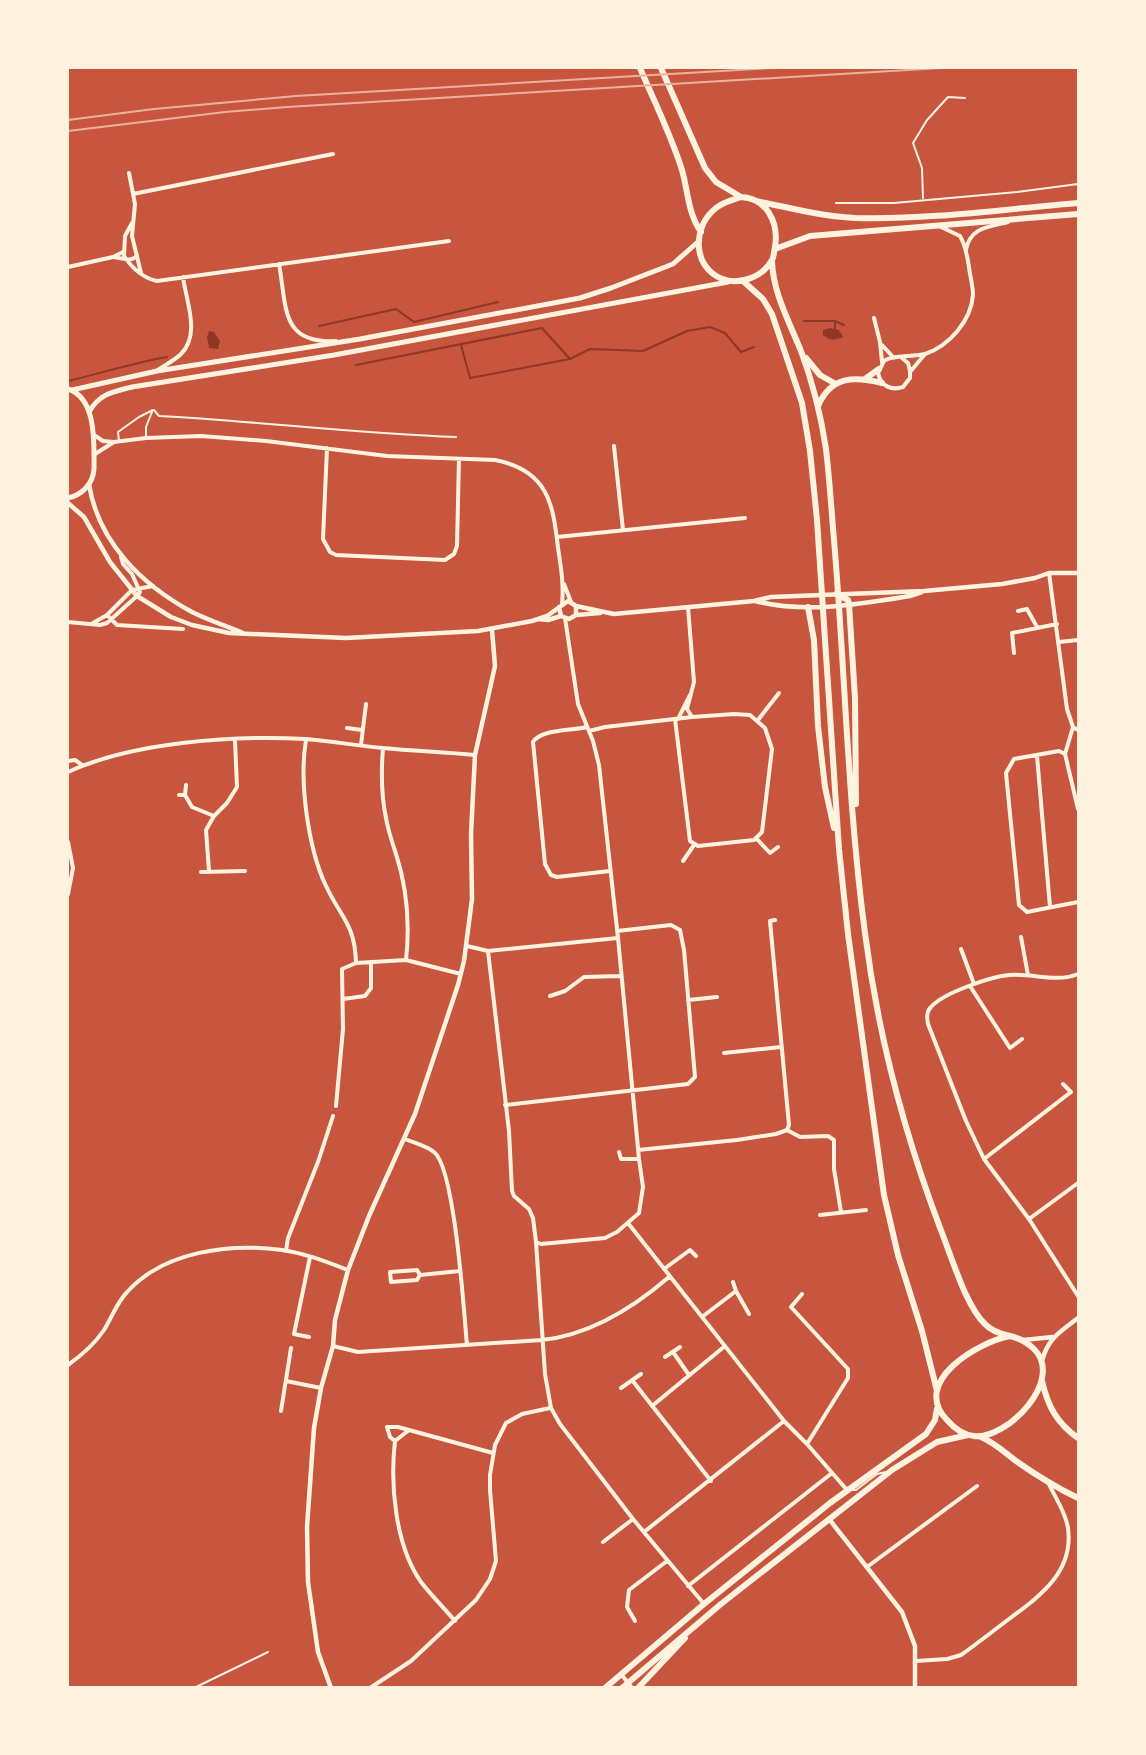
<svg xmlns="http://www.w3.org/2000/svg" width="1146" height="1755" font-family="Figtree,sans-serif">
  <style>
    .water { fill: #8f3625 }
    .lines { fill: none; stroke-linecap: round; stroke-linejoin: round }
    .stream { stroke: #8f3625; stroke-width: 2 }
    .service { stroke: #fff3e0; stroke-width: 2 }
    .minor { stroke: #fff3e0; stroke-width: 4 }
    .tertiary { stroke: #fff3e0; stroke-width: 4.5 }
    .secondary { stroke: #fff3e0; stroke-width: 5 }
    .primary { stroke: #fff3e0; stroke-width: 6 }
    .rail { stroke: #e9b49f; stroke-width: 2 }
  </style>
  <rect width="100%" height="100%" fill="#c8553d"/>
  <!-- water -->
  <path class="water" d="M830 328 839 330 843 337C835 340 830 341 823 335V330Z
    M209 331 214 332 220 341 218 349 209 348 207 337Z"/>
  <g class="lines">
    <!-- stream -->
    <path class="stream" d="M804 321H835L844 325
      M319 326 396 309 414 322 498 302
      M835 329V321
      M461 345 470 378 570 359 590 349 643 351 687 331 710 327 725 333 741 352 754 347
      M356 365 542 328 570 359
      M68 381C102 373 133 363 167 357"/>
    <!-- service -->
    <path class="service" d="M923 198 922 168 913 143 927 120 948 97 965 98
      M836 203H894L1017 192 1078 184
      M154 410 159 416C258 421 357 434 456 437
      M146 438V427L152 412
      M119 441 118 432 139 417 153 410
      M852 1490H856L877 1474 886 1472
      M194 1688 268 1652"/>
    <!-- minor -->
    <path class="minor" d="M129 173 135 204 132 236 141 273
      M133 194 333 154
      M132 223 125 236 124 256C132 268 143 278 157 281L449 241
      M966 250C970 227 989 227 1008 222
      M114 257C122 258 132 263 137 255
      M279 264C287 307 280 344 336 341
      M68 267 113 257 123 252
      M874 318 880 342 882 362
      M882 345 893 357
      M925 354 910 372V378L903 387C891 391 881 386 878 373L884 361C891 355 913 357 925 354 949 346 971 321 973 295 973 286 970 276 969 267 967 256 966 246 960 236L941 227
      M902 358 908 363 910 371
      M158 370C165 365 175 360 181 354 201 334 186 301 183 277
      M94 435 103 441 114 442 146 438 201 436 266 441 387 456 495 460C547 470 553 502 558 548 561 567 564 585 562 604
      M614 446 623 530
      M327 448 323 539 330 552 336 555 445 560 454 554 457 546 459 459
      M95 454 114 442
      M557 537 745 518
      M1049 573 1067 709 1073 727 1065 754
      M564 584 571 602
      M688 607 694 682 687 709 692 717
      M1018 611 1027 609 1037 627
      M107 615 117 625 183 629
      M68 622 100 625 107 623 137 596 140 592 132 574 123 564 121 557
      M93 623 107 615 132 590 153 586
      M1059 642 1078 640
      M1014 653 1012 633 1057 624
      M678 719 690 695
      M758 720 779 693
      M587 727C571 731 541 729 533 742L545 864 551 875 557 877 610 871
      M1073 727 1078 730
      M347 728 362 730
      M589 731 605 727 692 717 734 714 750 715 765 728 772 749 762 832 754 840 698 846 690 841 675 719
      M306 740C299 781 308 848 326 886 341 918 355 924 356 963
      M361 745 366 704
      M383 748C381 772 381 794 386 818 388 830 392 842 396 854 407 888 410 924 406 960
      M1037 756 1050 907
      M68 761 75 760 82 765
      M68 772C133 742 234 735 306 739 332 741 358 746 383 748 414 751 444 752 475 755
      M179 795H185L186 785
      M185 795 192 807 214 816
      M1078 809 1065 754 1059 751 1014 759 1006 773 1019 905 1027 912 1078 902
      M756 838 770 853 778 847
      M68 842 73 868 68 894
      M683 861 694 845
      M209 871 206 830 214 816 227 803 237 787 235 740
      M201 872 245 871
      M775 920 770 921 789 1125 787 1130
      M1021 937 1028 975
      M467 946 488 951 618 938
      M961 949 974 984
      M488 951 509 1131 512 1191 514 1196 529 1209 533 1218 536 1242 545 1374 551 1408 560 1424 633 1519 704 1604
      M1078 974C1057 983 1031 973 1009 975 990 977 943 993 931 1007 926 1012 927 1018 928 1024L966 1121 984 1159 1029 1219 1078 1296
      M970 986 1010 1048 1022 1039
      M550 996 565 991 584 977 620 976
      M343 999 365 996 371 988V962
      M688 1000 717 997
      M724 1053 781 1047
      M505 1105 688 1084 695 1077 684 950 680 930 671 925 617 931
      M336 1106 343 1029 342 969 356 963 406 960 461 974
      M787 1130 800 1137 828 1136 834 1140V1169L841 1212
      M405 1139C414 1143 427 1146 434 1152 455 1168 464 1314 467 1345
      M638 1150 737 1140 776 1134 787 1130
      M619 1152 621 1159H639
      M984 1159 1071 1092 1063 1084
      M820 1215 866 1210
      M1029 1219 1078 1183
      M628 1223 784 1421 807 1444 847 1490
      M536 1242 541 1244 605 1238 617 1232 639 1213 643 1187 639 1159 618 938 599 765 593 741 578 704 565 618
      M286 1251 288 1238 318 1162 333 1116
      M664 1269 690 1250 696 1256
      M420 1275 417 1270 390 1272 391 1282 417 1280 420 1275 460 1271
      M733 1282 736 1291 749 1314
      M802 1294 791 1307 848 1369V1378L807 1444
      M702 1317 736 1291
      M309 1337 294 1334 310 1257
      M333 1346 358 1352 542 1340C591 1335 633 1308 669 1277
      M673 1352 689 1375
      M665 1357 680 1347
      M68 1365C82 1355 94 1345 104 1330 112 1317 117 1302 128 1291 165 1251 230 1243 282 1250 304 1253 327 1262 348 1270
      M632 1380 711 1481
      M286 1381 321 1388
      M621 1388 641 1374
      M652 1406 725 1346
      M281 1411 291 1348
      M395 1441 390 1437 387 1427H398L409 1430
      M644 1532 784 1421
      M603 1542 633 1519
      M867 1567 977 1486
      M688 1586 832 1473
      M455 1621C444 1608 431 1595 421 1582 395 1545 390 1484 395 1441L409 1430 493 1453
      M635 1621 627 1607 629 1590 667 1561
      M916 1661 947 1659 961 1655C978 1643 993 1631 1009 1619 1040 1596 1074 1572 1068 1528 1065 1510 1055 1498 1048 1482
      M621 1674 632 1688
      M370 1688 411 1661 476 1600 490 1579 496 1561 490 1490V1475L495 1445 506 1423 522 1414 550 1408"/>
    <!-- tertiary -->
    <path class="tertiary" d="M89 484C98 542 142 585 192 612 208 620 226 626 243 633
      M68 503 84 517 110 562 137 596 171 617 192 625 229 633 346 638 478 631 532 621 547 616 568 601 576 606 614 614 754 601 771 597 924 591 1002 584 1035 578 1049 573H1078
      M755 601C805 614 860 604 910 596L922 592
      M559 607 561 616 569 619 576 615V606
      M576 615 600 613
      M538 619 548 620 561 616
      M1023 1340 1053 1337
      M1042 1361C1048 1338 1060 1332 1078 1318
      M829 1519 902 1612 915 1646V1688
      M331 1688 318 1652 308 1582 307 1527 314 1428 321 1388 333 1346 335 1320 348 1270 369 1216 415 1114 458 985 464 961 472 899 471 834 475 755 495 666 492 630"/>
    <!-- secondary -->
    <path class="secondary" d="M68 389C97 398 94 444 94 469 93 484 82 495 68 498
      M72 390 157 371 360 339 580 298 611 288 673 264 699 241
      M89 412C99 394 112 392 132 387L334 355 728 282"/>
    <!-- primary -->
    <path class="primary" d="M640 68C654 101 671 135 682 170 688 191 688 214 701 232
      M661 68 705 168 716 182 741 197
      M741 197C767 198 779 223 775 247 774 251 774 257 772 260 760 281 730 288 712 273 692 256 696 224 716 208 723 202 732 200 741 197Z
      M756 201C789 208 822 216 855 218 930 220 1005 209 1078 203
      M775 249 810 236 1078 214
      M772 261C773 293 789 321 801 351 813 383 821 416 826 449 829 475 831 502 833 528 845 663 847 799 865 933 878 1036 905 1136 942 1233 952 1258 966 1306 985 1324 991 1331 1001 1334 1010 1336
      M743 281 763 299 772 314 802 403 810 451 817 520 839 849 848 934 884 1195 898 1255 922 1331 937 1391
      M806 358 820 375 834 383
      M865 379 879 369
      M818 406C831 376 854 376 882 383
      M836 594 848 600 849 604 855 698 856 804
      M808 607 814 640 818 726 825 787 834 828
      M1010 1336C1019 1338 1027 1342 1034 1349 1065 1380 1007 1440 974 1436 963 1435 954 1428 947 1420 910 1382 978 1342 1010 1336Z
      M1042 1381C1048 1407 1057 1423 1078 1438
      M981 1437C995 1443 1004 1452 1016 1461 1036 1475 1057 1488 1078 1498
      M605 1688 704 1604 830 1503 926 1434 935 1420 937 1408
      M622 1688 721 1604 892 1470 937 1442 968 1435
      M638 1688 685 1638"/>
    <!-- rail -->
    <path class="rail" d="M68 120 154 109 296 96 772 68
      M68 131 225 112 287 107 941 68"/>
  </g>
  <!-- border -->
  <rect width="1146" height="1755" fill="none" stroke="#fff3e0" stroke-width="138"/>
</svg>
